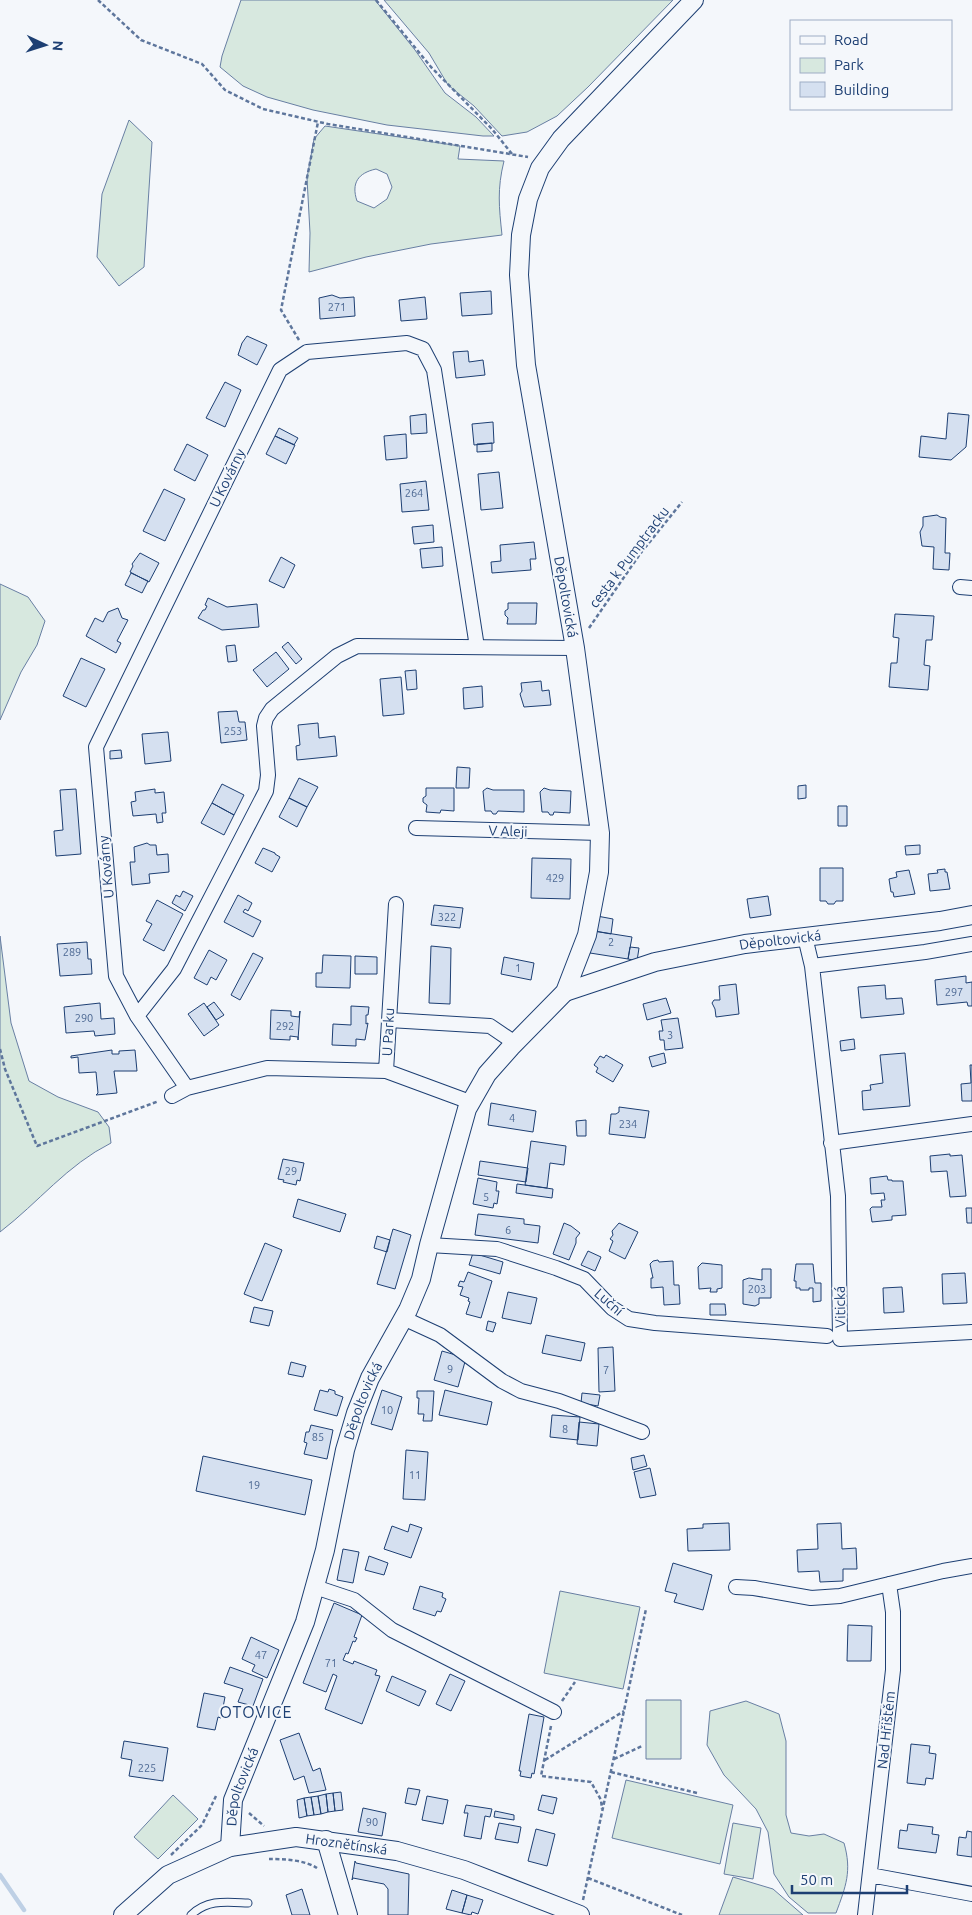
<svg xmlns="http://www.w3.org/2000/svg" width="972" height="1915" font-family="Ubuntu,sans-serif">
  <style>
    .green { fill: #d7e8df; stroke: #687fa3; fill-rule: evenodd }
    .lines { fill: none; stroke-linecap: round; stroke-linejoin: round }
    .stream { stroke: #bed0e5; stroke-width: 4.5 }
    .building { fill: #d5e0f0; stroke: #1d3f73 }
    .service-casing { stroke: #1d3f73; stroke-width: 9 }
    .minor-casing { stroke: #1d3f73; stroke-width: 16 }
    .tertiary-casing { stroke: #1d3f73; stroke-width: 20 }
    .path { stroke: #5e769c; stroke-width: 2.5; stroke-dasharray: 4 2.5; stroke-linecap: butt }
    .service { stroke: #f4f7fb; stroke-width: 7 }
    .minor { stroke: #f4f7fb; stroke-width: 14 }
    .tertiary { stroke: #f4f7fb; stroke-width: 18 }
    .labels { text-anchor: middle; stroke-width: 4; stroke-linejoin: round; paint-order: stroke }
    .number-label { font-size: 11px; fill: #4b6792 }
    .street-label { font-size: 14px; fill: #1d3f73; stroke: #f4f7fb }
    .quarter-label { font-size: 16px; letter-spacing: 1px; fill: #1d3f73; stroke: #f4f7fb }
  </style>
  <rect width="100%" height="100%" fill="#f4f7fb"/>
  <!-- green -->
  <path class="green" d="M241 0H375L415 50 445 93 476 117 494 136H483L387 125 313 110 267 97 243 86 220 67 222 56Z
    M384 0H673L588 87 557 116 527 132 502 136 474 106 448 85 429 53Z
    M129 120 152 142 144 267 119 286 97 257 102 194Z
    M325 126 460 146 458 159 504 161C497 189 499 207 502 235L431 244 366 257 309 272 310 233 307 178 314 139ZM376 169 387 174 392 187 387 199 374 208 357 201C351 183 358 173 376 169Z
    M0 584 28 597 45 621 37 645 21 672 0 720Z
    M0 936 11 1023 29 1081 58 1097 98 1112 109 1127 111 1143C67 1165 39 1202 0 1232Z
    M560 1591 640 1607 623 1689 544 1673Z
    M646 1700H681V1759H646Z
    M746 1701 779 1714 786 1741V1815L791 1833 809 1836 824 1834 844 1843C852 1871 846 1886 836 1913H808L789 1897 774 1874 768 1832 756 1809 724 1775 707 1745 710 1711Z
    M626 1780 733 1805 720 1864 612 1838Z
    M173 1795 198 1819 158 1859 134 1837Z
    M733 1823 761 1828 753 1879 724 1874Z
    M733 1877 773 1889 803 1915H719Z"/>
  <g class="lines">
    <!-- stream -->
    <path class="stream" d="M0 1875 24 1910"/>
  </g>
  <!-- building -->
  <path class="building" d="M491 291 492 314 462 316 460 293Z
    M332 295 340 298 354 297 355 316 320 319 319 298Z
    M425 297 427 319 401 321 399 300Z
    M247 336 267 345 257 365 238 355 242 343Z
    M468 351 469 362 483 360 485 375 456 378 453 352Z
    M225 382 241 390 225 427 206 418Z
    M948 413 969 415 966 447 951 460 919 457 921 436 946 439Z
    M426 414 427 433 411 434 410 416Z
    M493 422 494 443 474 445 472 424Z
    M279 428 298 438 294 445 275 436Z
    M406 434 407 458 386 460 384 436Z
    M275 436 295 445 286 464 266 454Z
    M492 443V451L477 452V444Z
    M187 444 208 455 195 481 174 470Z
    M499 472 503 508 481 510 478 474Z
    M426 481 429 510 402 512 400 484Z
    M164 489 185 499 165 541 143 531Z
    M937 515 940 517 946 518 945 553H950L949 570 933 569 934 547 922 546 920 532 923 526V517Z
    M433 525 434 542 414 544 412 527Z
    M534 542 536 559H530L531 570 492 573 491 562 501 561 500 545Z
    M442 547 443 566 422 568 420 549Z
    M140 553 159 563 149 582 130 572 133 566 132 564Z
    M281 557 295 565 284 588 269 581Z
    M131 573 148 581 142 593 125 585Z
    M208 598 227 607 257 604 259 627 222 630 198 618 203 610H205L207 606 205 605Z
    M508 603H537L536 624H507L508 618 505 615V611L508 609Z
    M118 608 122 618 128 620 117 641 121 643 116 653 86 636 95 618 103 622 108 612Z
    M895 614 934 616 932 640H926L924 665 930 666 928 690 889 687 891 663H897L899 638 893 637Z
    M288 642 302 659 296 664 282 647Z
    M235 645 237 661 228 662 226 646Z
    M276 652 289 669 267 687 253 670Z
    M81 658 105 669 86 707 63 696Z
    M416 670 417 689 407 690 405 671Z
    M401 677 404 714 383 716 380 679Z
    M541 681 542 691 549 690 551 705 524 707 520 694 522 691 521 683Z
    M482 686 483 707 464 709 463 688Z
    M237 711 239 722H245L247 740 221 743 218 712Z
    M318 723 319 738 335 736 337 756 297 760 296 746 300 745 298 725Z
    M168 732 171 761 145 764 142 734Z
    M121 750 122 758 110 759V751Z
    M457 767 470 768 469 788H456Z
    M299 778 318 787 307 807 289 798Z
    M222 784 244 795 234 815 212 803Z
    M806 785V798L798 799V786Z
    M426 788H454V811L441 810 440 813 426 812 427 805 423 802V798L426 796Z
    M487 788 493 790H524V812L498 811 496 814H493L491 811H485L483 791Z
    M544 788 550 790 571 791 570 813 554 812 553 815H550L548 812H542L540 792Z
    M76 789 81 854 56 856 54 831 63 830 60 790Z
    M155 789V793L164 792 166 813H162L163 822 157 823 156 814 133 816 131 802 136 801 135 792Z
    M289 798 307 807 297 827 279 817Z
    M212 803 234 815 224 835 201 823Z
    M838 806H847V826H838Z
    M147 843 150 845H156L157 855 168 854 169 872 149 874 150 883 132 885 130 862H135L134 847Z
    M920 845V854L906 855 905 846Z
    M263 848 275 853V854L280 857 272 872 255 863Z
    M532 858 571 859 570 899 531 898Z
    M820 868H843V901H836L834 904H828L826 901H820Z
    M945 869V872H947L950 889 930 891 928 874 938 873 937 870Z
    M909 870 915 894 894 897 893 892H891L889 879 897 877 896 872Z
    M183 891 193 896 185 911 172 903 176 895 180 897Z
    M238 895 252 903 248 911 245 909 243 912 261 921 253 937 224 922Z
    M768 896 771 915 750 918 747 899Z
    M157 900 183 914 164 951 143 940 152 924 146 921Z
    M434 905 463 908 460 928 431 925Z
    M597 916 613 919 611 934 594 931Z
    M594 931 632 937 628 959 590 953Z
    M87 942 88 959H91L92 974 60 976 57 944Z
    M431 946 451 948 450 1004 429 1003Z
    M630 947 639 948 637 961 628 959Z
    M209 950 227 960 216 980 211 977 207 985 194 978Z
    M253 953 263 958 240 1000 231 995Z
    M323 955 351 956 350 988 316 987V973H322Z
    M355 956 377 957V974H355Z
    M504 957 534 963 531 980 501 974Z
    M966 976V983L972 982V1006H968L967 1002 937 1005 935 980Z
    M736 984 739 1014 716 1017 715 1009 712 1003 714 1000H720L719 986Z
    M885 985 886 999 902 998 904 1014 861 1018 858 987Z
    M666 998 671 1013 647 1020 643 1004Z
    M214 1002 224 1015 216 1020 207 1007Z
    M100 1003 101 1019 114 1018 115 1034 95 1036 94 1031 66 1033 64 1007Z
    M204 1003 219 1025 204 1036 188 1014Z
    M351 1006 369 1007 368 1015H366V1024L368 1023 365 1040 356 1039V1046L332 1045 333 1024 351 1025Z
    M271 1010 291 1011V1016L299 1017 300 1011 298 1040V1037L290 1036V1040L270 1039Z
    M678 1018 683 1048 665 1050 664 1040H660L659 1031H663L661 1020Z
    M854 1039 855 1049 841 1051 840 1041Z
    M112 1050V1054H119V1051L135 1050 137 1071H114L117 1093 96 1095 98 1093 96 1072 79 1073 78 1057 71 1058V1056Z
    M664 1053 666 1063 652 1067 649 1057Z
    M905 1053 910 1106 863 1110 862 1091 871 1090 870 1085 883 1083 880 1055Z
    M606 1055 623 1065 613 1082 596 1072 598 1068 594 1065 600 1056 604 1058Z
    M970 1065H972V1101H962L961 1084 971 1083Z
    M491 1103 536 1111 533 1132 488 1125Z
    M619 1107 649 1111 645 1138 609 1134 611 1114H616L619 1112Z
    M586 1120V1136H577L576 1121Z
    M531 1141 566 1146 564 1165 550 1163 547 1188 525 1185Z
    M950 1154V1156L962 1155 966 1196 950 1197 947 1171 931 1172 930 1156Z
    M283 1159 304 1163 300 1181 297 1180 296 1185 283 1182 284 1180 278 1179Z
    M480 1161 528 1168 526 1182 478 1175Z
    M887 1176 888 1180H892V1181H903L906 1215 892 1216V1220L872 1222 870 1209 872 1207H882L881 1200H885L884 1193 871 1194 870 1178Z
    M478 1178 497 1182 496 1191H499L497 1204 494 1203 493 1208 473 1204Z
    M517 1184 553 1189 552 1198 516 1193Z
    M298 1199 346 1214 340 1232 293 1217Z
    M966 1208H972V1223H967Z
    M478 1214 524 1219V1224L540 1226 538 1243 475 1235Z
    M564 1223 571 1226 580 1233 576 1238V1243L569 1260 553 1254Z
    M619 1223 638 1232 625 1259 609 1251 613 1241 610 1239 613 1235 612 1231Z
    M393 1229 411 1235 395 1289 377 1284Z
    M377 1236 390 1240 387 1252 374 1248Z
    M265 1243 282 1250 262 1301 244 1294Z
    M588 1251 601 1257 595 1271 581 1265Z
    M473 1253 503 1262 500 1274 469 1265Z
    M658 1260 659 1262 673 1261 674 1285H679L680 1304 664 1305 663 1287 651 1288V1278H653L650 1264 653 1261Z
    M702 1263 722 1265V1288L717 1289V1292H710L711 1288 699 1289 698 1267Z
    M796 1264H813L815 1283H821V1301L813 1302V1288H809V1290H800V1288H796V1281H794Z
    M762 1269H771V1298H759V1304L755 1306 743 1304V1280L749 1278 762 1280Z
    M468 1272 492 1281 481 1318 466 1314 470 1302 468 1301 469 1298 460 1295 463 1287 458 1286 460 1281 464 1282Z
    M965 1273 967 1303 943 1304 942 1274Z
    M902 1287 904 1312 884 1313 883 1288Z
    M508 1292 537 1298 531 1324 502 1318Z
    M710 1304H725L726 1315H710Z
    M254 1307 273 1311 269 1326 250 1322Z
    M488 1321 496 1323 493 1332 486 1330Z
    M546 1335 585 1343 581 1361 542 1353Z
    M613 1347 615 1391 599 1392 598 1348Z
    M442 1351 466 1358 458 1387 434 1380Z
    M291 1362 306 1366 303 1377 288 1374Z
    M329 1389 335 1391V1394L343 1397 337 1416 314 1410 320 1390 328 1392Z
    M382 1390 402 1397 392 1430 371 1424Z
    M445 1390 492 1402 487 1425 439 1415Z
    M417 1391H434L432 1421H423L424 1414H418L419 1398H417Z
    M582 1393 600 1395 598 1406 581 1403Z
    M552 1415 580 1417 578 1440 550 1437Z
    M579 1422 599 1424 597 1446 577 1444Z
    M311 1425 333 1430 327 1459 304 1454 307 1443 304 1442 306 1432H309Z
    M406 1450 428 1452 425 1500 403 1499Z
    M644 1455 647 1466 633 1470 631 1458Z
    M203 1456 312 1480 305 1515 196 1491Z
    M650 1468 656 1495 640 1498 634 1472Z
    M729 1523 730 1550 688 1551 687 1529 703 1528V1524Z
    M841 1523 842 1549 856 1548 857 1569H843V1581L820 1582 819 1571 798 1572 797 1550 818 1549 817 1524Z
    M410 1524 422 1528 411 1558 384 1549 392 1526 408 1532Z
    M343 1549 359 1552 353 1583 337 1580Z
    M369 1556 388 1563 384 1575 365 1570Z
    M673 1563 712 1575 703 1610 674 1602 677 1594 665 1591Z
    M420 1586 443 1593 442 1597 446 1599 441 1612 437 1611 435 1616 413 1609Z
    M334 1603 362 1615 354 1637 357 1638 355 1642 353 1641 348 1654 346 1653 343 1660 353 1664 354 1661 377 1670 375 1675 380 1676 362 1724 325 1709 337 1676 333 1674 326 1692 303 1683Z
    M848 1625 872 1626 871 1661H847Z
    M251 1637 279 1650 267 1678 252 1671 255 1665 242 1659Z
    M230 1667 263 1679 253 1706 238 1702 243 1689 224 1683Z
    M450 1674 465 1681 451 1711 436 1704Z
    M392 1676 426 1691 419 1706 386 1691Z
    M204 1693 225 1697 221 1718 218 1717 215 1730 197 1727Z
    M529 1714 544 1717 534 1774 532 1773 531 1778 520 1776 521 1771H519Z
    M299 1733 313 1771 320 1768 326 1790 309 1793 304 1776 294 1780 280 1740Z
    M124 1741 168 1748 163 1781 129 1776 132 1760 121 1758Z
    M911 1744 930 1746 929 1753 936 1754 933 1779 926 1778 925 1785 907 1783Z
    M408 1788 420 1790 416 1805 405 1803Z
    M341 1792 343 1810 335 1811 333 1793Z
    M333 1793 335 1811 328 1812 326 1794Z
    M326 1794 328 1812 321 1814 318 1796Z
    M542 1795 557 1798 553 1814 538 1810Z
    M318 1796 321 1814 314 1815 311 1797Z
    M427 1796 448 1800 443 1824 422 1820Z
    M311 1797 314 1815 307 1816 304 1798Z
    M304 1798 307 1816 299 1818 297 1800Z
    M466 1805 492 1809 490 1817 485 1816 481 1839 464 1836 468 1813H464Z
    M363 1808 386 1813 382 1836 358 1832Z
    M495 1811 514 1815V1820L494 1817Z
    M499 1823 521 1827 518 1843 495 1839Z
    M908 1824 933 1827 932 1834 939 1835 936 1853 898 1848 900 1830 907 1831Z
    M536 1829 555 1834 547 1866 528 1861Z
    M967 1831 972 1832V1857L957 1855 959 1837 966 1838Z
    M355 1861 356 1863 409 1874 408 1915H388V1889L384 1884 353 1878 352 1880Z
    M302 1889 310 1915H292L286 1895Z
    M452 1890 467 1895 462 1913 446 1909Z
    M467 1895 483 1900 478 1914 472 1912 471 1915 462 1913Z"/>
  <g class="lines">
    <defs>
      <path id="service" d="M191 1915C208 1899 226 1902 248 1903"/>
      <path id="minor" d="M960 587 972 588
        M416 828 600 833
        M805 937 812 966 838 1196 840 1339 972 1332
        M812 966 925 952 972 944
        M137 1016 174 969 266 791 268 775 264 726 266 718 272 709 337 656 357 646 575 648
        M389 1020 490 1026 515 1043
        M386 1071 396 904
        M187 1088 137 1016 116 976 96 747 280 370 307 352 407 343 423 349 434 370 477 647
        M172 1096 187 1088 267 1068 386 1071 470 1102
        M831 1143 972 1124
        M429 1245 497 1249 556 1268 584 1279 612 1308 629 1319 655 1323 827 1336
        M403 1318 440 1335 502 1381 521 1391 559 1401 642 1432
        M315 1587 354 1600 392 1630 554 1712
        M736 1587 754 1588 811 1598 840 1596 943 1571 972 1566
        M870 1875 972 1894
        M865 1915 893 1670V1612L889 1584"/>
      <g id="tertiary">
        <path id="s1" d="M565 992 655 962 745 944 940 921 972 915"/>
        <path d="M326 1840 348 1915"/>
        <path id="s2" d="M230 1847 233 1800 305 1622 325 1550 345 1450 356 1413 370 1378 408 1310 421 1279 429 1245 467 1109 487 1074 511 1047 565 992 587 935 599 872 600 833 575 648 526 365 519 275 521 235 528 199 540 168 561 139 694 0"/>
        <path id="s3" d="M123 1915 168 1875 230 1847 296 1837 397 1851 464 1870 580 1915"/>
      </g>
    </defs>
    <!-- service casing -->
    <use href="#service" class="service-casing"/>
    <!-- minor casing -->
    <use href="#minor" class="minor-casing"/>
    <!-- tertiary casing -->
    <use href="#tertiary" class="tertiary-casing"/>
    <!-- path -->
    <path class="path" d="M98 0 141 40 202 64 225 90 263 109 328 124 528 157
      M376 0 431 67 492 129 512 154
      M299 340 281 310 318 122
      M589 628 640 554 682 502
      M0 1049 5 1069 37 1146 159 1101
      M562 1701 575 1682
      M551 1726 541 1776 591 1782 601 1800 602 1809
      M614 1759 642 1746
      M545 1760 624 1711
      M611 1772 697 1793
      M249 1813 264 1826
      M171 1855 202 1825 216 1796
      M269 1859C284 1859 305 1860 317 1868
      M588 1878 682 1915
      M583 1900 646 1609"/>
    <!-- service -->
    <use href="#service" class="service"/>
    <!-- minor -->
    <use href="#minor" class="minor"/>
    <!-- tertiary -->
    <use href="#tertiary" class="tertiary"/>
  </g>
  <g class="labels">
    <!-- number labels -->
    <g class="number-label">
      <text x="337" y="311">271</text>
      <text x="414" y="497">264</text>
      <text x="233" y="735">253</text>
      <text x="555" y="882">429</text>
      <text x="447" y="921">322</text>
      <text x="611" y="946">2</text>
      <text x="72" y="956">289</text>
      <text x="518" y="972">1</text>
      <text x="954" y="996">297</text>
      <text x="84" y="1022">290</text>
      <text x="285" y="1030">292</text>
      <text x="670" y="1039">3</text>
      <text x="512" y="1122">4</text>
      <text x="628" y="1128">234</text>
      <text x="291" y="1175">29</text>
      <text x="486" y="1201">5</text>
      <text x="508" y="1234">6</text>
      <text x="757" y="1293">203</text>
      <text x="450" y="1373">9</text>
      <text x="606" y="1374">7</text>
      <text x="387" y="1414">10</text>
      <text x="565" y="1433">8</text>
      <text x="318" y="1441">85</text>
      <text x="415" y="1479">11</text>
      <text x="254" y="1489">19</text>
      <text x="261" y="1659">47</text>
      <text x="331" y="1667">71</text>
      <text x="147" y="1772">225</text>
      <text x="372" y="1826">90</text>
    </g>
    <!-- street labels -->
    <g class="street-label">
      <text transform="translate(227 478) rotate(-64)" y="5">U Kovárny</text>
      <text transform="translate(629 557) rotate(-53)" y="5">cesta k Pumptracku</text>
      <text transform="translate(566 597) rotate(80)" y="5">Děpoltovická</text>
      <text transform="translate(508 831) rotate(2)" y="5">V Aleji</text>
      <text transform="translate(106 867) rotate(-95)" y="5">U Kovárny</text>
      <text dy="5" stroke="none"><textPath href="#s1" startOffset="222">Děpoltovická</textPath></text>
      <text transform="translate(388 1032) rotate(-87)" y="5">U Parku</text>
      <text transform="translate(609 1302) rotate(41)" y="5">Luční</text>
      <text transform="translate(840 1307) rotate(-91)" y="5">Vitická</text>
      <text dy="5" stroke="none"><textPath href="#s2" startOffset="468">Děpoltovická</textPath></text>
      <text transform="translate(886 1730) rotate(-84)" y="5">Nad Hřištěm</text>
      <text dy="5" stroke="none"><textPath href="#s2" startOffset="62">Děpoltovická</textPath></text>
      <text dy="5" stroke="none"><textPath href="#s3" startOffset="246">Hroznětínská</textPath></text>
    </g>
    <!-- quarter labels -->
    <g class="quarter-label">
      <text x="256" y="1718">OTOVICE</text>
    </g>
  </g>
  <!-- legend -->
  <rect x="790" y="20" width="162" height="90" fill="#f4f7fb" stroke="#9eadc5"/>
  <rect x="800" y="36" width="25" height="8" fill="#f4f7fb" stroke="#9eadc5"/>
  <text x="834" y="45" font-size="15" fill="#1d3f73">Road</text>
  <rect x="800" y="58" width="25" height="15" fill="#d7e8df" stroke="#9eadc5"/>
  <text x="834" y="70" font-size="15" fill="#1d3f73">Park</text>
  <rect x="800" y="82" width="25" height="15" fill="#d5e0f0" stroke="#9eadc5"/>
  <text x="834" y="95" font-size="15" fill="#1d3f73">Building</text>
  <!-- north arrow -->
  <g transform="translate(45 45) rotate(94)" stroke="#f4f7fb" stroke-width="4" paint-order="stroke">
  <path d="M0-4L9 19L0 12L-9 19Z" fill="#1d3f73"/>
  <text y="-8" font-size="14" font-weight="bold" text-anchor="middle" fill="#1d3f73">N</text>
  </g>
  <!-- scale -->
  <path d="M792 1885v8h115v-8" fill="none" stroke="#1d3f73" stroke-width="2.5"/>
  <text x="800" y="1885" font-size="15" fill="#1d3f73" stroke="#f4f7fb" stroke-width="4" paint-order="stroke">50 m</text>
</svg>
